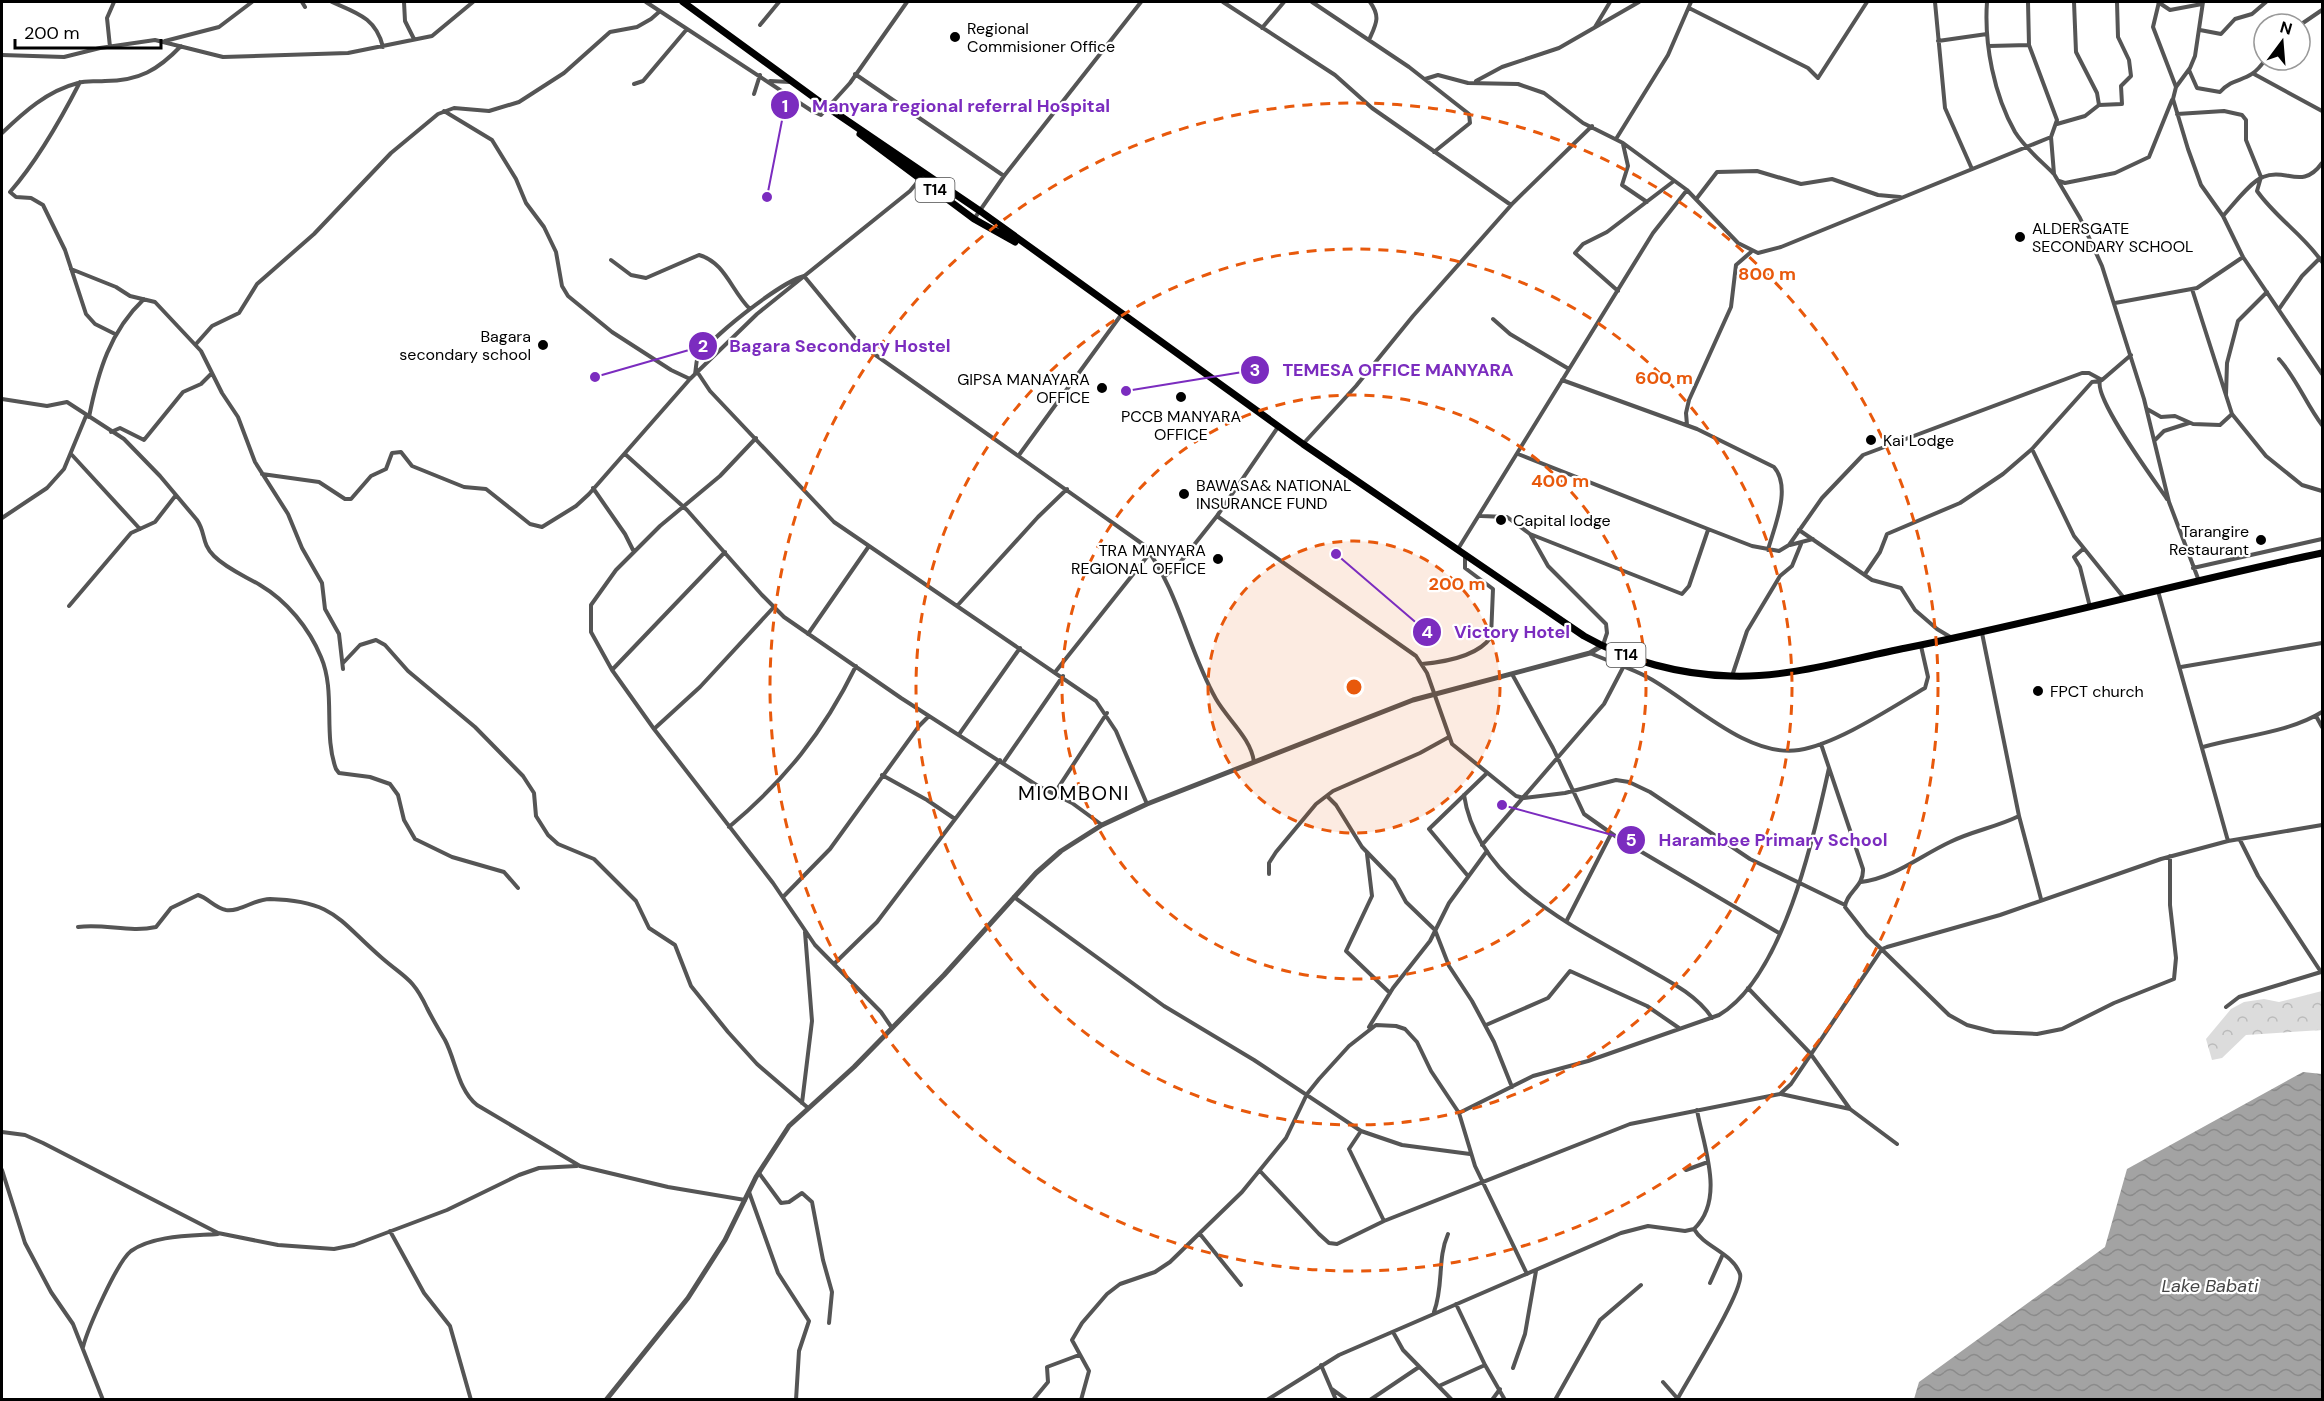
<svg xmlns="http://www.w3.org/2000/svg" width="2324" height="1401" font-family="'DM Sans',sans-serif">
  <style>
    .forest { fill: url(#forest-crowns) }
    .water { fill: url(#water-waves) }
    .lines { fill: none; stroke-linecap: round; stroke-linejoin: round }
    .minor { stroke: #555; stroke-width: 4 }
    .tertiary { stroke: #555; stroke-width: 5 }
    .trunk { stroke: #000; stroke-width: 7 }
    .ring { fill: none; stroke: #e8590c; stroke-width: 3; stroke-dasharray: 10 8 }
    .poi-dot { fill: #000; stroke: #fff; stroke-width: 2 }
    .labels { text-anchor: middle; stroke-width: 4.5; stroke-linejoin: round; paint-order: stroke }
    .shield { fill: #fff; stroke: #4c4c4c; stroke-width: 1.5 }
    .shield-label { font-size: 15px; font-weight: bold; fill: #000 }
    .poi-label { font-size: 16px; fill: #000; stroke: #fff; text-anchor: start }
    .water-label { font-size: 18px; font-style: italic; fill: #444; stroke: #fff }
    .quarter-label { font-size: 20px; letter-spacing: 1.5px; fill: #000; stroke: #fff }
    .centre { fill: #e8590c; stroke: #fff; stroke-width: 3 }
    .ring-label { font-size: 18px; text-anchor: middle; font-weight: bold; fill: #e8590c; stroke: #fff; stroke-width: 4.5; stroke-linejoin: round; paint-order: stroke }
    .leader { fill: none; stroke: #7b2cbf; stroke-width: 2 }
    .callout-dot { fill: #7b2cbf; stroke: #fff; stroke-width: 2 }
    .mark-label { font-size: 18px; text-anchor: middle; font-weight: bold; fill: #fff }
    .callout-label { font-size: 18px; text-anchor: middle; font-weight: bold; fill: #7b2cbf; stroke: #fff; stroke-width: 4.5; stroke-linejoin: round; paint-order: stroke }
  </style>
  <defs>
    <pattern id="forest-crowns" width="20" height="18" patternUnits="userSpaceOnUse" patternTransform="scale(1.5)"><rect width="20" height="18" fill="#dcdcdc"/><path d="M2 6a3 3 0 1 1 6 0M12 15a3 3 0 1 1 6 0" fill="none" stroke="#bbb"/></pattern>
    <pattern id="water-waves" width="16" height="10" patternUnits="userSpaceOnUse" patternTransform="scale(1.5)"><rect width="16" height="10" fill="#a3a3a3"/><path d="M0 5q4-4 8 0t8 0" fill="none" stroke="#8b8b8b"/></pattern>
  </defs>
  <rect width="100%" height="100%" fill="#fff"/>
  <!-- forest -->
  <path class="forest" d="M2322 991V1030L2246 1035 2222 1058 2212 1060 2206 1039 2231 1009 2244 1002 2264 999 2279 1002Z"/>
  <!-- water -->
  <path class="water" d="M2303 1072 2322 1074V1399H1914L1919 1382 2105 1247 2127 1169Z"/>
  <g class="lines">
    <!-- minor -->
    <path class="minor" d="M302 2 305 7
      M332 2C357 13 376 18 383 47
      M404 2 405 21 414 39
      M646 2 812 111 821 115 850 83 907 2
      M1223 2 1335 75 1372 108 1511 205
      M1312 2 1409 67 1469 114 1470 123 1434 152
      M1935 2 1945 108 1972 169
      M1987 2C1984 44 1994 95 2015 132 2025 148 2040 160 2053 173
      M2028 2 2029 45 2057 120 2051 137 2054 174 2080 218 2102 266 2144 399 2169 502 2199 581
      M2158 2 2170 10 2202 4
      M2159 2 2153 27 2176 87
      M2203 2 2195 56 2190 68 2176 87 2173 99 2188 149 2201 185 2223 216 2243 257 2322 374
      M1689 8 1808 68 1818 78 1867 2
      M760 25 779 2
      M2300 25 2322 10
      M1595 27 1610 2
      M1262 28 1284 2
      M2200 30 2221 34 2235 19 2252 14 2266 2
      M1369 40C1376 24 1381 17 1370 2
      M165 41 219 27 252 2
      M1938 41 1987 34
      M1989 46 2029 45
      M110 47 107 18 114 2
      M2 55 64 57 100 48 155 40 223 57 348 53 432 36 473 2
      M2189 70 2197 88 2220 92C2237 74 2248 85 2265 60
      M855 74 1004 176
      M2254 74 2322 111
      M1425 79 1438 75 1468 83 1518 84 1544 93 1583 123 1623 143 1687 190 1738 243 1758 253 1781 247 2051 137
      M770 81 790 82
      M1476 81 1502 67 1559 48 1639 2
      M80 82C60 121 38 160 10 192L16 197 31 198 43 205 65 250 86 314 95 324 115 334
      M634 84 643 81 687 29
      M754 94 760 75
      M2099 105 2122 104 2121 86 2131 76 2129 60 2118 37 2117 2
      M444 111 492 140 516 179 526 203 544 227 556 252 562 286 568 296 612 332 671 370 690 379
      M2177 114 2224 111 2242 115 2246 120V140L2261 177 2257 191C2277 219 2304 235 2322 262
      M2057 124 2085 116 2099 105 2097 93 2076 52 2074 2
      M2 133C24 112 47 91 78 83 87 80 96 82 105 81 139 81 158 70 181 46
      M1616 139 1668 55 1691 2
      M1623 144 1628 166 1622 185 1647 202
      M2059 181 2065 183 2115 173 2149 157 2172 100
      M1697 198 1717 172 1757 171 1801 184 1832 179 1878 195 1900 197
      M2223 216C2232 206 2251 181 2263 177 2286 167 2302 191 2322 163
      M974 219 1004 176 1141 2
      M611 260 631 275 646 278 699 255C725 262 732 292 750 309
      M71 269 116 287 130 296 155 302 201 351 222 393 238 417 255 462 288 514 302 548 322 583 325 609 339 634 343 669
      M2192 289 2232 414 2266 456 2302 485 2322 491
      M1618 291 1575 253 1583 244 1607 232 1674 181
      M2115 303 2197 288 2243 257
      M2279 309 2302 276 2320 258
      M1493 319 1510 334 1569 369
      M196 344 212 326 239 313 257 284 314 234 391 153 438 114 454 108 489 111 519 102 564 73 610 32 637 27 651 19 659 12
      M2279 359C2297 379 2306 404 2322 425
      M698 373 710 391 834 522 1096 701 1116 731 1147 804
      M695 374C696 369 696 364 697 360 707 339 781 282 804 276L860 344 1144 545C1179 591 1188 650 1216 699 1228 720 1251 738 1254 762
      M1562 380 1697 429 1774 467C1792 488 1774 527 1768 550
      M2226 395 2227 363 2238 321 2267 292
      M2 399 47 406 67 402 124 439 160 476 197 520C206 533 201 543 214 556 227 569 245 576 260 585 287 601 309 628 321 657 336 692 323 734 336 769L339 773 370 777 390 784 398 795 404 820 415 839 452 857 504 872 518 888
      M2147 409 2161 417 2175 416 2193 424 2220 425 2232 414
      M89 417C98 372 110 331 144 299
      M1687 425 1686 413 1689 400 1731 307 1736 265 1751 252
      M111 432 120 428 144 440 183 392 201 384 212 373
      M756 438 720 476 660 526 616 570 591 605V632L612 670 654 729 773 883 815 945 881 1012 892 1028
      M2155 440 2164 431 2189 423
      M1303 444 1356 386 1413 316 1513 203 1592 126
      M2032 449 2074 536 2124 598
      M625 454 687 510 762 595 784 617 901 698 1038 786 1072 803 1102 825
      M1518 454 1708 529 1752 546 1779 551 1789 545 1822 498 1863 455 2082 373H2089L2102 380 2131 355
      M72 455 140 529
      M1019 455 1121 315
      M262 474 319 482 345 499H351L371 476 386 469 392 453 401 452 412 466 464 487 486 489 530 524 542 527 576 506 589 494 690 379 757 314 910 191 920 179
      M593 488 625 534 634 552
      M1217 516 1416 656 1427 673 1452 744 1516 796 1524 798 1565 793 1616 780 1629 782 1650 792 1750 859 1845 905
      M1481 516 1507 517 1530 534 1682 594 1689 586 1708 530
      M2 518 47 488 64 469 86 416
      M1799 530 1872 580 1901 588 1915 610 1937 629 1952 638
      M1530 534 1548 566 1606 624 1607 633 1603 645
      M1790 545 1813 539
      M1458 549 1653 233 1687 190
      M2083 549 2074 557 2080 567 2090 607
      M2193 568 2322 539
      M1865 574 1880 552 1887 534 1960 503 2003 474 2032 449 2092 382 2100 381C2094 399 2154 480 2167 499
      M1165 576 1178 565 1217 516 1278 427
      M2158 591 2228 841
      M69 606 131 533 155 522 176 495
      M957 606 1038 517 1067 489
      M1982 633 2019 816 2041 899
      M808 634 869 546
      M1590 653C1610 662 1631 668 1649 678 1691 701 1747 758 1799 750 1837 744 1891 708 1925 688L1928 677 1921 646
      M343 663 360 645 376 640 385 645 408 671 475 727 523 776 534 793 536 816 548 835 558 844 594 859 636 901 649 928 675 945 691 986 728 1032 757 1064 807 1107
      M1422 664C1444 662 1478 656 1491 637L1493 589 1465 568V556
      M2181 667 2322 643
      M612 670 725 552
      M1056 671 1150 553
      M1512 674 1553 748 1584 814 1618 838 1779 933
      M1732 676 1747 631 1780 576 1792 566 1801 544
      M2316 716 2322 727
      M654 729 700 687 773 608
      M960 733 1020 648
      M1821 744 1863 869C1864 887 1846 892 1845 907L1867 935 1949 1015 1967 1025 1994 1032 2037 1034 2062 1029 2114 1003 2174 979 2176 958 2170 905V856
      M2203 747C2241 736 2288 733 2322 712
      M1003 763 1063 676
      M882 775 927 800 955 819
      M1054 794 1107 713
      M1464 795C1477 883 1577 928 1646 968 1669 981 1697 995 1712 1018
      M1327 796 1336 805 1362 847 1394 880 1406 902 1435 930 1449 966 1472 1001 1494 1042 1512 1087
      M729 827C785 780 823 733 856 666
      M2240 840 2258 876 2321 972
      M1482 845 1604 704 1629 656
      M1367 854 1372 896 1346 951 1390 993
      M1269 874V863L1276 852 1316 804 1333 791 1420 753 1449 737
      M1468 876 1429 829 1486 774
      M1861 882C1894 878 1920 856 1950 842 1972 831 1997 827 2019 816
      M783 897 830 849 919 726 929 716
      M1014 897 1164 1006 1254 1060 1361 1131 1402 1145 1470 1154
      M1567 920 1611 834
      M78 927C104 923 129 933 156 927L171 908 198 895C208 898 215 908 226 910 241 912 254 899 270 899 335 901 338 920 382 958 405 978 413 978 427 1008 433 1020 439 1030 445 1040 456 1061 458 1090 477 1105L580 1166 668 1187 745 1200
      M834 964 877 922 1000 760
      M1748 988 1810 1053 1850 1109
      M2226 1007 2239 997 2321 972
      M1486 1025 1548 998 1570 971 1647 1006 1679 1028
      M1369 1027 1393 988 1430 941 1449 903 1487 851
      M1781 1094 1850 1109 1897 1144
      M802 1103 812 1021 805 932
      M1459 1113 1533 1076 1588 1061 1719 1015C1783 977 1814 837 1829 768
      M1361 1131 1349 1149 1384 1221
      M2 1132 25 1135 43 1143 218 1233 278 1245 334 1249 354 1245 447 1210 519 1175 539 1168 577 1166
      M2 1170 25 1243 51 1292 73 1324 103 1400
      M1686 1170 1708 1162
      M1260 1171 1319 1234 1329 1243 1337 1244 1384 1221 1630 1124 1780 1094 1791 1084 1882 949 1887 947 2000 915 2161 859 2228 841 2322 825
      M759 1173 781 1203 789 1202 802 1193 812 1202 823 1260 832 1292 829 1323
      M749 1192 778 1273 809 1321 799 1351 796 1400
      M390 1231 424 1293 450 1326 471 1400
      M1200 1234 1241 1285
      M1710 1283 1723 1254
      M1456 1304 1485 1365 1505 1400
      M1434 1312C1444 1285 1437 1259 1448 1234
      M1393 1332 1403 1350 1452 1400
      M83 1347C88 1328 117 1262 131 1251 154 1235 191 1236 218 1234
      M1321 1365 1336 1400
      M1513 1368 1525 1334 1536 1271
      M1663 1382 1678 1399
      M1439 1386 1485 1365
      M1332 1389 1347 1400
      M1678 1398C1688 1379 1745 1289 1740 1274 1733 1253 1704 1247 1694 1229
      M1033 1400 1048 1382 1047 1367 1079 1355
      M1081 1400 1089 1371 1072 1340 1082 1323 1107 1294 1120 1284 1155 1272 1170 1262 1242 1192 1286 1138 1307 1094 1319 1079 1349 1046 1376 1025 1396 1026 1405 1029 1417 1042 1431 1071 1459 1113 1475 1166 1527 1274
      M1267 1400 1339 1355 1621 1233 1648 1226 1685 1231 1694 1229C1726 1199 1703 1145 1697 1110
      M1370 1400 1419 1367
      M1492 1400 1500 1389
      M1555 1400 1600 1320 1641 1285"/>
    <!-- tertiary -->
    <path class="tertiary" d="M606 1400 688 1298 725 1240 756 1177 789 1126 854 1067 944 975 1036 873 1061 851 1102 825 1147 804 1413 700 1590 653 1603 645"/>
    <!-- trunk -->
    <path class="trunk" d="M683 2 827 107 980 211 1303 444 1584 636C1628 661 1681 675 1731 676 1790 678 1849 659 1906 648 2046 620 2183 582 2322 553
      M860 134 974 219 1015 242"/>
  </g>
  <!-- distance rings -->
  <circle cx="1354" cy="687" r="146" fill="#e8590c" fill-opacity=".12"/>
  <g class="ring">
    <circle cx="1354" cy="687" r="146"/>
    <circle cx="1354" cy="687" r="292"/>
    <circle cx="1354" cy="687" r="438"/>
    <circle cx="1354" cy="687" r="584"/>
  </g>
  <!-- markers -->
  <g class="poi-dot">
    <circle cx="955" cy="37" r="6"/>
    <circle cx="2020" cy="237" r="6"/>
    <circle cx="543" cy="345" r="6"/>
    <circle cx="1102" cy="388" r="6"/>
    <circle cx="1181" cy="397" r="6"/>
    <circle cx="1871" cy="440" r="6"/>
    <circle cx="1184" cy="494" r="6"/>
    <circle cx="1501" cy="520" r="6"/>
    <circle cx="2261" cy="540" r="6"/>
    <circle cx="1218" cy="559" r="6"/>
    <circle cx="2038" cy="691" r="6"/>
  </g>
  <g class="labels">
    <!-- shield labels -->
    <g class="shield">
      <rect x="915.5" y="178" width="39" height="24" rx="4.5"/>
      <rect x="1606.5" y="643" width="39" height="24" rx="4.5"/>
    </g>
    <g class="shield-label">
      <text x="935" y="195">T14</text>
      <text x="1626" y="660">T14</text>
    </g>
    <!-- poi labels -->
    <g class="poi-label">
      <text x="967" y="34">Regional<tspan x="967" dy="18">Commisioner Office</tspan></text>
      <text x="2032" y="234">ALDERSGATE<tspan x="2032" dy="18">SECONDARY SCHOOL</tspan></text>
      <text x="531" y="342" text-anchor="end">Bagara<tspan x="531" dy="18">secondary school</tspan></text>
      <text x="1090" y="385" text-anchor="end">GIPSA MANAYARA<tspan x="1090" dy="18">OFFICE</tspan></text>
      <text x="1181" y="422" text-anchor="middle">PCCB MANYARA<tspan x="1181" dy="18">OFFICE</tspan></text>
      <text x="1883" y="446">Kai Lodge</text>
      <text x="1196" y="491">BAWASA&amp; NATIONAL<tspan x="1196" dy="18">INSURANCE FUND</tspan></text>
      <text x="1513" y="526">Capital lodge</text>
      <text x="2249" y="537" text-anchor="end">Tarangire<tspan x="2249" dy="18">Restaurant</tspan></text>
      <text x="1206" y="556" text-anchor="end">TRA MANYARA<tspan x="1206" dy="18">REGIONAL OFFICE</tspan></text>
      <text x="2050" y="697">FPCT church</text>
    </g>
    <!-- water labels -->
    <g class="water-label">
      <text x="2210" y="1292">Lake Babati</text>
    </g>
    <!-- quarter labels -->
    <g class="quarter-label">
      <text x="1074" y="800">MIOMBONI</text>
    </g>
  </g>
  <circle cx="1354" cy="687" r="9" class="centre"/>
  <g class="ring-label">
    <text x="1767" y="280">800 m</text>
    <text x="1664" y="384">600 m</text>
    <text x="1560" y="487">400 m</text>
    <text x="1457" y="590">200 m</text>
  </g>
  <!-- callouts -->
  <path class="leader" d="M767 197L785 105M595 377L703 346M1126 391L1255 370M1336 554L1427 632M1502 805L1631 840"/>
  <g class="callout-dot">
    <circle cx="767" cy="197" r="6"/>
    <circle cx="595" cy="377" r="6"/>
    <circle cx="1126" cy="391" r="6"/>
    <circle cx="1336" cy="554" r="6"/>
    <circle cx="1502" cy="805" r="6"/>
    <circle cx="785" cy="105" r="15"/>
    <circle cx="703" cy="346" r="15"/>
    <circle cx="1255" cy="370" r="15"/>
    <circle cx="1427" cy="632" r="15"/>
    <circle cx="1631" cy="840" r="15"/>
  </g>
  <g class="mark-label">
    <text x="785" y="112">1</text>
    <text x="703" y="352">2</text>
    <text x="1255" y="376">3</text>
    <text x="1427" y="638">4</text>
    <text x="1631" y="846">5</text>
  </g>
  <g class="callout-label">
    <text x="961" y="112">Manyara regional referral Hospital</text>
    <text x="840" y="352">Bagara Secondary Hostel</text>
    <text x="1398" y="376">TEMESA OFFICE MANYARA</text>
    <text x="1512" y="638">Victory Hotel</text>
    <text x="1773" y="846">Harambee Primary School</text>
  </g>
  <!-- border -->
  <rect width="2324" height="1401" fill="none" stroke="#000000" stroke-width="6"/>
  <!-- north arrow -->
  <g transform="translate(2282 42) rotate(16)"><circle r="28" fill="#ffffff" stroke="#999999" stroke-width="1.5"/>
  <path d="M0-4.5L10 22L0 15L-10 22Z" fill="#000000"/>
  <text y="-9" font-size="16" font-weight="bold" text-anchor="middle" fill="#000000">N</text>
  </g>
  <!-- scale -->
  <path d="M15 39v9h146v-9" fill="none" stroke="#000000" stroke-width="3"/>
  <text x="24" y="39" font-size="18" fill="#000000" stroke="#ffffff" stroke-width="4.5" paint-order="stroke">200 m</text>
</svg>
